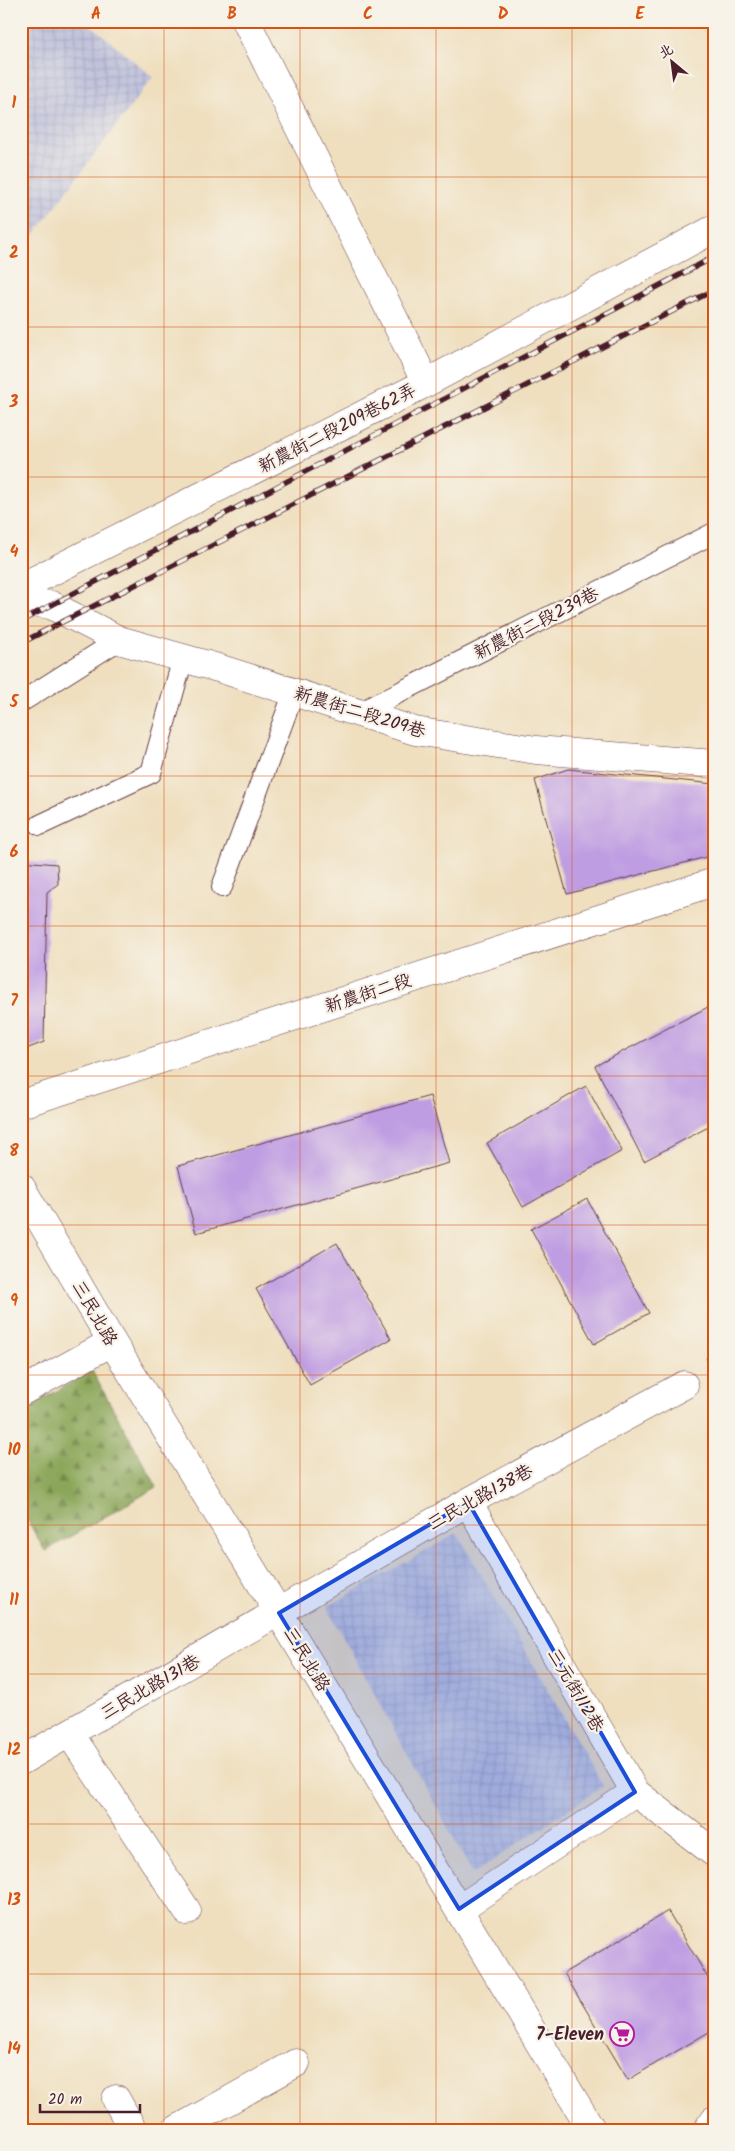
<svg xmlns="http://www.w3.org/2000/svg" width="735" height="2151" font-family="Kalam,'LXGW WenKai TC',sans-serif">
  <style>
    .industrial { fill: url(#industrial-grid) }
    .forest { fill: url(#forest-firs); stroke: #6a6242 }
    .building { fill: #bf9de2 }
    .lines { fill: none; stroke-linecap: round; stroke-linejoin: round }
    .service-casing { stroke: #633c41; stroke-width: 22 }
    .minor-casing { stroke: #633c41; stroke-width: 29 }
    .tertiary-casing { stroke: #633c41; stroke-width: 29 }
    .service { stroke: #fff; stroke-width: 20 }
    .minor { stroke: #fff; stroke-width: 28 }
    .tertiary { stroke: #fff; stroke-width: 28 }
    .rail-casing { stroke: #4a1f2b; stroke-width: 5.5 }
    .rail { stroke: #f7f3e8; stroke-width: 4; stroke-dasharray: 11; stroke-linecap: butt }
    .marked { fill: #1d4ed8; fill-opacity: 0.2; stroke: #1d4ed8; stroke-width: 4; stroke-linejoin: round }
    .grid { fill: none; stroke: #d8530f; stroke-width: 1; stroke-opacity: 0.55 }
    .labels { text-anchor: middle; stroke-width: 4.5; stroke-linejoin: round; paint-order: stroke }
    .street-label { font-size: 18px; fill: #4a1f2b; stroke: #f7f3e8 }
    .poi-label { font-size: 18px; font-weight: bold; fill: #4a1f2b; stroke: #f7f3e8; text-anchor: end }
    .neatline { fill: none; stroke: #d8530f; stroke-width: 2 }
    .grid-label { font-size: 16px; text-anchor: middle; font-weight: bold; fill: #d8530f }
  </style>
  <defs>
    <pattern id="industrial-grid" width="8" height="8" patternUnits="userSpaceOnUse" patternTransform="scale(1.25)"><rect width="8" height="8" fill="#c0c2dd"/><path d="M0 4h8M4 0v8" fill="none" stroke="#a6a6be"/></pattern>
    <pattern id="forest-firs" width="22" height="20" patternUnits="userSpaceOnUse" patternTransform="scale(1.25)"><rect width="22" height="20" fill="#8aa658"/><path d="M5 1l3.5 6h-7zM16 11l3.5 6h-7z" fill="#738749"/></pattern>
  </defs>
  <rect width="100%" height="100%" fill="#f7f3e8"/>
  <filter id="ink" filterUnits="userSpaceOnUse"><feTurbulence type="fractalNoise" baseFrequency=".02" numOctaves="2"/><feDisplacementMap in="SourceGraphic" scale="10" xChannelSelector="R" yChannelSelector="G"/><feConvolveMatrix kernelMatrix="1 2 1 2 8 2 1 2 1" color-interpolation-filters="sRGB"/></filter>
  <filter id="wash" filterUnits="userSpaceOnUse"><feTurbulence type="fractalNoise" baseFrequency=".0096" numOctaves="4" result="noise"/><feDisplacementMap in="SourceGraphic" scale="20" xChannelSelector="R" yChannelSelector="G"/><feGaussianBlur stdDeviation="1.12" result="paint"/><feColorMatrix in="noise" values="0 0 0 0 0 0 0 0 0 0 0 0 0 0 0 0 0 1.4 0 .05"/><feComposite in="paint" operator="in"/></filter>
  <g filter="url(#wash)">
    <rect width="100%" height="100%" fill="#efdfbf"/>
    <!-- industrial -->
    <path class="industrial" d="M21 21H86L153 77 21 252Z
      M457 1533 603 1786 473 1874 327 1607Z"/>
    <!-- forest -->
    <path class="forest" d="M92 1371 157 1487 45 1551 21 1509V1411Z"/>
    <g id="blocks">
      <!-- building -->
      <path class="building" d="M568 769 714 784V855L567 894 535 780Z
        M21 861 57 864 58 884 47 892 44 1042 21 1051Z
        M708 1007 714 1019V1124L644 1161 595 1066Z
        M586 1086 622 1151 523 1207 487 1143Z
        M430 1096 449 1163 196 1233 178 1166Z
        M587 1199 649 1313 594 1344 531 1229Z
        M337 1243 391 1339 310 1385 256 1289Z
        M714 1354V1370L706 1358Z
        M668 1911 714 1988V2029L628 2080 564 1973Z"/>
    </g>
  </g>
  <g filter="url(#ink)">
    <use href="#blocks" fill-opacity="0" stroke="#633c41" stroke-width="1"/>
    <g class="lines">
      <defs>
        <path id="service" d="M21 702 119 640
          M359 713 714 533
          M40 825 151 773 183 658
          M222 887 294 692"/>
        <path id="minor" d="M426 383 714 229
          M21 587 426 383 246 21
          M21 601 51 605 119 640 218 668 415 731 536 750 714 764
          M21 1392 112 1342
          M468 1502 635 1792 714 1853
          M70 1734 187 1911
          M21 1761 468 1502 684 1385
          M459 1909 635 1792
          M116 2099 133 2130
          M176 2130 296 2063
          M707 2130 714 2120"/>
        <path id="tertiary" d="M21 1104 714 882
          M21 1187 112 1342 279 1613 592 2130"/>
      </defs>
      <!-- service casing -->
      <use href="#service" class="service-casing"/>
      <!-- minor casing -->
      <use href="#minor" class="minor-casing"/>
      <!-- tertiary casing -->
      <use href="#tertiary" class="tertiary-casing"/>
      <!-- service -->
      <use href="#service" class="service"/>
      <!-- minor -->
      <use href="#minor" class="minor"/>
      <!-- tertiary -->
      <use href="#tertiary" class="tertiary"/>
      <defs>
        <path id="rail" d="M21 621 714 257
          M21 643 714 290"/>
      </defs>
      <!-- rail casing -->
      <use href="#rail" class="rail-casing"/>
      <!-- rail -->
      <use href="#rail" class="rail"/>
    </g>
  </g>
  <!-- marked area -->
  <path class="marked" d="M468 1502 635 1792 459 1909 279 1613Z"/>
  <!-- grid -->
  <path class="grid" d="M164 21V2130M300 21V2130M436 21V2130M572 21V2130M21 177H714M21 327H714M21 477H714M21 626H714M21 776H714M21 926H714M21 1076H714M21 1225H714M21 1375H714M21 1525H714M21 1674H714M21 1824H714M21 1974H714"/>
  <!-- icons -->
  <defs>
    <symbol id="supermarket-ring" viewBox="-11 -11 22 22"><circle r="9.5" fill="#f7f3e8" stroke="#b5179e" stroke-width="1.5"/><path d="M-6-5.5h2.5l.6 2H6L4.5 2H-2.5L-4.4-4H-6ZM-1.5 3.2a1.3 1.3 0 1 0 .1 0ZM3 3.2a1.3 1.3 0 1 0 .1 0Z" fill="#b5179e"/></symbol>
  </defs>
  <g fill-rule="evenodd">
    <use href="#supermarket-ring" x="608" y="2020" width="28" height="28"/>
  </g>
  <g class="labels">
    <!-- street labels -->
    <g class="street-label">
      <text transform="translate(337 428) rotate(-27)" y="6">新農街二段209巷62弄</text>
      <text transform="translate(536 623) rotate(-27)" y="6">新農街二段239巷</text>
      <text transform="translate(360 712) rotate(17)" y="6">新農街二段209巷</text>
      <text transform="translate(368 993) rotate(-18)" y="6">新農街二段</text>
      <text transform="translate(95 1313) rotate(60)" y="6">三民北路</text>
      <text transform="translate(480 1497) rotate(-29)" y="6">三民北路138巷</text>
      <text transform="translate(307 1659) rotate(59)" y="6">三民北路</text>
      <text transform="translate(150 1687) rotate(-30)" y="6">三民北路131巷</text>
      <text transform="translate(576 1690) rotate(60)" y="6">三元街112巷</text>
    </g>
    <!-- poi labels -->
    <g class="poi-label">
      <text x="604" y="2040">7-Eleven</text>
    </g>
  </g>
  <!-- margin -->
  <rect width="735" height="2151" fill="none" stroke="#f7f3e8" stroke-width="55"/>
  <!-- north arrow -->
  <g transform="translate(672 62) rotate(331)" stroke="#f7f3e8" stroke-width="4" paint-order="stroke">
  <path d="M0-4L9 19L0 12L-9 19Z" fill="#4a1f2b"/>
  <text y="-8" font-size="14" font-weight="bold" text-anchor="middle" fill="#4a1f2b">北</text>
  </g>
  <!-- scale -->
  <path d="M40 2104v8h100v-8" fill="none" stroke="#4a1f2b" stroke-width="2.5"/>
  <text x="48" y="2104" font-size="15" fill="#4a1f2b" stroke="#f7f3e8" stroke-width="4" paint-order="stroke">20 m</text>
  <rect x="28" y="28" width="680" height="2096" class="neatline"/>
  <g class="grid-label">
    <text x="96" y="19">A</text>
    <text x="232" y="19">B</text>
    <text x="368" y="19">C</text>
    <text x="503" y="19">D</text>
    <text x="640" y="19">E</text>
    <text x="14" y="108">1</text>
    <text x="14" y="258">2</text>
    <text x="14" y="407">3</text>
    <text x="14" y="557">4</text>
    <text x="14" y="707">5</text>
    <text x="14" y="857">6</text>
    <text x="14" y="1006">7</text>
    <text x="14" y="1156">8</text>
    <text x="14" y="1306">9</text>
    <text x="14" y="1455">10</text>
    <text x="14" y="1605">11</text>
    <text x="14" y="1755">12</text>
    <text x="14" y="1905">13</text>
    <text x="14" y="2054">14</text>
  </g>
</svg>
